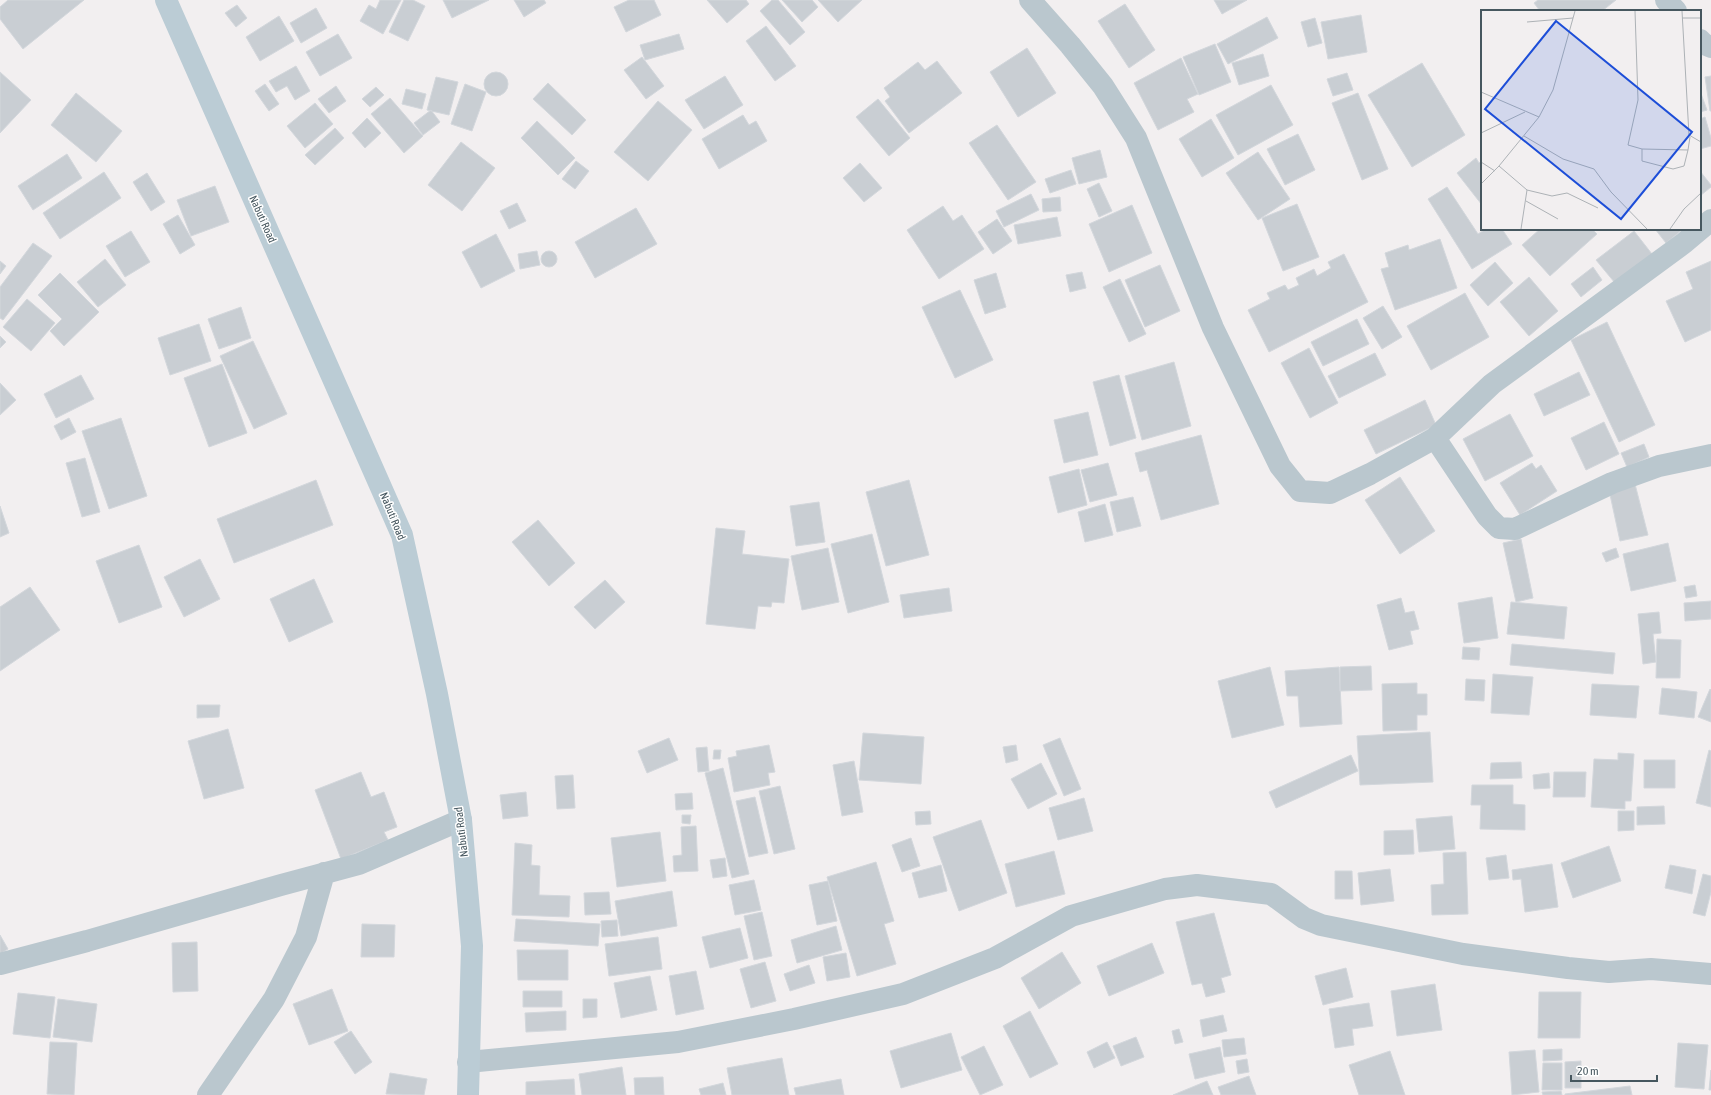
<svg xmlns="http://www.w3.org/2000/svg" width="1711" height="1095" font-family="'Asap Condensed',sans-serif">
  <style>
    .building { fill: #c9ced3; stroke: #d3d7dc }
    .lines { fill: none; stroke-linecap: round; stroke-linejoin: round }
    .street { stroke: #bac7ce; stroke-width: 22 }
    .secondary { stroke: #bbccd5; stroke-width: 22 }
    .labels { text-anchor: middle; stroke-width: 3; stroke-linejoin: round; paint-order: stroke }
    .street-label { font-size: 11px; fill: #46575f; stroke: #fff }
    .inset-road { fill: none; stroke: #adb2b6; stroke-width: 1 }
    .view { fill: #1d4ed8; fill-opacity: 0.15; stroke: #1d4ed8; stroke-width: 2 }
    .inset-edge { fill: none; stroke: #46575f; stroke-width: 2 }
  </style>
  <rect width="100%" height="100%" fill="#f2eff0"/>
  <!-- building -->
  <path class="building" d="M8 0H84L23 49 0 19V7Z
    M380 0H401L383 34 360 21 369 5 376 9Z
    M404 0H413L425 6 408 41 389 32Z
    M443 0H489L452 18Z
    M514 0H544L546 3 524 17Z
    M629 0H654L661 15 626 32 614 7Z
    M707 0H746L749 4 727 23Z
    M772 0H778L805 32 790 45 760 11Z
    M782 0H812L818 7 802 22Z
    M818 0H862L838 22Z
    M1214 0H1247L1222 14Z
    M1538 0H1616L1602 11H1540L1534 3Z
    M1125 4 1155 50 1129 68 1098 21Z
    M237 5 247 18 236 27 225 13Z
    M316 8 327 28 301 43 290 23Z
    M1361 15 1367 52 1328 59 1321 22Z
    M279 16 294 41 260 61 246 37Z
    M1267 17 1278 38 1228 64 1217 44Z
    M1315 18 1322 43 1308 47 1301 22Z
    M766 26 796 66 775 81 746 41Z
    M338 34 352 58 320 76 306 52Z
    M679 34 684 49 645 60 640 45Z
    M1215 44 1231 82 1199 95 1183 57Z
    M1027 48 1056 93 1018 117 990 72Z
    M1263 54 1269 76 1239 85 1232 63Z
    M642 57 664 86 646 99 624 70Z
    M1181 58 1198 94 1187 99 1194 112 1158 130 1134 83Z
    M937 61 962 93 909 133 885 101 890 97 884 88 918 62 925 70Z
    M1422 63 1465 135 1412 167 1368 95Z
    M296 66 310 91 295 100 287 86 276 92 269 81Z
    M484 84a12 12 0 1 1 24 0a12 12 0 1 1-24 0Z
    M0 72 31 100 0 133Z
    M1347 73 1353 90 1333 96 1327 79Z
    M725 76 743 105 704 129 685 100Z
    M1711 76V111H1710L1705 77Z
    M436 77 458 82 449 115 427 110Z
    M548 83 586 120 572 135 533 99Z
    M265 84 279 104 269 111 255 91Z
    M465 84 486 92 472 131 451 124Z
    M1271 85 1293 125 1238 155 1216 115Z
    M336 86 346 101 329 113 318 99Z
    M376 87 384 95 370 107 362 99Z
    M406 89 426 94 422 109 402 104Z
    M1700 91 1707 110 1700 112Z
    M76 93 122 131 96 162 51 125Z
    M1358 93 1388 169 1362 180 1332 103Z
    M390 98 423 136 404 153 371 114Z
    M878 99 910 138 889 156 856 117Z
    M658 101 692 130 648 181 614 152Z
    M315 103 333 124 305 148 287 126Z
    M431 110 440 122 423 135 414 123Z
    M743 115 749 125 756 121 767 141 719 169 702 139Z
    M1705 117 1711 138V146L1700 149V119Z
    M367 118 381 133 365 148 352 133Z
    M1211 119 1234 158 1202 177 1179 139Z
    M537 121 575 158 558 175 521 138Z
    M997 125 1036 182 1008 200 969 143Z
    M335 128 344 138 315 165 305 155Z
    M1298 134 1315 170 1285 185 1267 149Z
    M461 142 495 168 462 211 428 185Z
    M1100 150 1107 177 1079 184 1072 158Z
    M1258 152 1290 199 1258 220 1226 173Z
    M67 154 82 178 33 210 18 186Z
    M1476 158 1479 163 1482 160V205L1457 173Z
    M576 161 589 171 575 189 562 179Z
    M860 163 882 188 864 202 843 178Z
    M1071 170 1076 184 1050 193 1045 179Z
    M1700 171 1711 185V187L1700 196Z
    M104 172 121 198 60 239 43 213Z
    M147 173 165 202 151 211 133 182Z
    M1099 183 1112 211 1099 217 1087 189Z
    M215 186 229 222 191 236 177 200Z
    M1447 187 1478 234 1486 229H1502L1512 244 1472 269 1428 199Z
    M1031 194 1039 210 1004 227 996 211Z
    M1060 197 1061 211 1043 212 1042 199Z
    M517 203 526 221 509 229 500 211Z
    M1297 204 1319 257 1283 271 1262 218Z
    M1132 205 1152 253 1109 272 1089 224Z
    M943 206 953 221 962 215 984 249 939 279 907 230Z
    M636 208 657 244 595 278 575 242Z
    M178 215 195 245 180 254 163 224Z
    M1057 217 1061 236 1018 244 1014 225Z
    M997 219 1012 241 993 254 978 232Z
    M1540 229H1592L1597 234 1550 276 1522 245Z
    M1655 229H1683L1666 243Z
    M131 231 150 262 125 277 106 246Z
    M1634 231 1652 254 1615 283 1596 260Z
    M496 234 515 271 481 288 462 252Z
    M1440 239 1457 288 1395 310 1381 269 1389 267 1385 253 1408 245 1409 250Z
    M33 243 52 256 3 320 0 318V287Z
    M537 251 540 265 520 269 518 254Z
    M541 259a8 8 0 1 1 16 0a8 8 0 1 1-16 0Z
    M1344 254 1368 302 1269 352 1248 310 1270 299 1267 293 1285 285 1288 290 1299 285 1296 278 1314 269 1317 276 1331 268 1328 262Z
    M105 259 126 285 98 307 77 282Z
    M0 261 6 266 0 274Z
    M1711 261V330L1685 342 1666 301 1693 289 1686 272Z
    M1495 262 1513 283 1488 306 1470 285Z
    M1160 265 1180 311 1145 327 1125 280Z
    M1593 267 1602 280 1581 297 1571 284Z
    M1082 272 1086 288 1070 292 1066 275Z
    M60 273 99 312 64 346 50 331 62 319 38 295Z
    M996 273 1006 307 985 314 974 280Z
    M1529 277 1558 311 1529 336 1500 302Z
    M1120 279 1146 334 1129 342 1103 287Z
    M960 290 993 360 955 378 922 307Z
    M1465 293 1489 337 1431 370 1407 326Z
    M27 299 55 323 31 351 3 327Z
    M1383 306 1402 337 1382 349 1363 318Z
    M241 307 251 338 219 349 208 319Z
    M1357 319 1369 344 1323 366 1311 342Z
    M1607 322 1655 425 1619 442 1571 340Z
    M199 324 211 361 170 375 158 338Z
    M0 336 6 342 0 348Z
    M253 341 287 414 254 429 220 356Z
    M1309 348 1338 403 1310 418 1281 363Z
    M1375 353 1386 375 1339 398 1328 376Z
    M1174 362 1191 426 1142 440 1125 376Z
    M222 364 247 433 209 447 184 378Z
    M1579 372 1590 395 1544 416 1534 394Z
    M81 375 94 399 56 418 44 394Z
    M1119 375 1136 438 1110 446 1093 382Z
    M0 383 16 400 0 415Z
    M1425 400 1436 425 1376 454 1364 430Z
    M1088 412 1098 455 1064 463 1054 420Z
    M1510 414 1533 456 1485 481 1463 439Z
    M69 418 76 432 61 440 54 426Z
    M121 418 147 496 109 509 82 431Z
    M1604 422 1619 454 1586 470 1571 438Z
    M1201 435 1219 504 1161 520 1147 470 1140 472 1135 453Z
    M1644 444 1649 457 1627 467 1621 453Z
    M85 458 100 512 82 517 66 463Z
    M1108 463 1117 495 1090 502 1081 470Z
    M1532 463 1536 469 1541 465 1557 491 1520 515 1500 483Z
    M1079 469 1087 505 1058 513 1049 477Z
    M1400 477 1435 531 1400 554 1365 500Z
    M316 480 333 525 234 563 217 519Z
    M909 480 929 555 886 566 866 492Z
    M1635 484 1648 535 1620 541 1609 490Z
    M1133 497 1141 526 1117 532 1110 502Z
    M819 502 825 542 796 546 790 506Z
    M1105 504 1113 535 1085 542 1078 512Z
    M0 506 9 533 0 537Z
    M538 520 575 563 549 586 512 542Z
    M716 528 745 531 742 554 789 559 784 603 772 602 771 607 758 606 755 629 706 624Z
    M872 534 889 602 848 613 831 544Z
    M1521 539 1533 598 1516 602 1503 543Z
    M1668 543 1676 581 1631 591 1623 554Z
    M139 545 162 607 119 623 96 561Z
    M828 548 839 602 802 610 791 556Z
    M1616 548 1619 557 1606 562 1602 553Z
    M200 559 220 599 184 617 164 577Z
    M314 579 333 622 289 642 270 599Z
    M605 580 625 602 595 629 574 607Z
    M1695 585 1697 596 1686 598 1684 587Z
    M30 587 60 630 0 671V607Z
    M949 588 952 611 904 618 900 595Z
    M1492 597 1498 638 1464 643 1458 603Z
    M1401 598 1405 613 1414 611 1419 629 1410 631 1413 644 1389 650 1377 605Z
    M1711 601V619L1685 621 1684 603Z
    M1511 602 1567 607 1564 639 1507 634Z
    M1659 612 1661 633 1653 634 1656 662 1643 664 1638 614Z
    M1657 639 1681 640 1680 678H1656Z
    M1512 644 1615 653 1613 674 1510 665Z
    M1463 647 1480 648 1479 660 1462 659Z
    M1371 666 1372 690 1340 691V667Z
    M1270 667 1284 725 1232 738 1218 681Z
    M1339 667 1342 724 1300 727 1298 696H1287L1285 671Z
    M1493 674 1533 677 1529 715 1491 713Z
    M1466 679 1485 680 1484 701 1465 700Z
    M1417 683V694H1427V715H1417V730L1383 731 1382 684Z
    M1592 684 1639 686 1636 718 1590 715Z
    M1662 688 1697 692 1694 718 1659 714Z
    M1710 689 1711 690V722L1698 717Z
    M197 705H220L219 717 197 718Z
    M228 729 244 788 204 799 188 741Z
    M1430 732 1433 782 1360 785 1357 736Z
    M863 733 924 737 921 784 859 780Z
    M669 738 678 760 647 773 638 751Z
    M1060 738 1081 789 1064 796 1043 745Z
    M769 745 775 772 768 773 770 785 734 792 728 758 737 756 736 751Z
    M1016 745 1018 760 1006 763 1003 747Z
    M707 747 709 771 698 772 696 748Z
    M714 750H721L720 759H713Z
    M1709 750 1711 751V807L1696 803Z
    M1618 753 1634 754 1631 801H1625V809L1591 807 1594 759 1618 760Z
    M1351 755 1358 771 1276 808 1269 792Z
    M1644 760H1675V788H1644Z
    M854 761 863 812 842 816 833 765Z
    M1521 762 1522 778 1490 779 1491 763Z
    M1041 763 1057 794 1028 809 1011 779Z
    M723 768 749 874 732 878 705 773Z
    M361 772 371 797 384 792 397 827 384 832 388 840 341 859 315 790Z
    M1554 772H1586L1585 797H1553Z
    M1549 773 1550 788 1534 789 1533 775Z
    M573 775 575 808 557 809 555 776Z
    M1472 785H1513V804L1525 805V830L1480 829 1481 805H1471Z
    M780 786 795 849 774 854 759 791Z
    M526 792 528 816 503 819 500 795Z
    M692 793 693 809 676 810 675 794Z
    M755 797 768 853 749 857 736 801Z
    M1084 798 1093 831 1058 840 1049 808Z
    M1664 806 1665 824 1637 825V807Z
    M930 811 931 824 916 825 915 812Z
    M1618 811H1634V830L1618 831Z
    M682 815H691L690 824 682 823Z
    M1452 816 1455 849 1419 852 1416 819Z
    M981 820 1007 893 959 911 933 837Z
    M696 826 698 871 674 872 673 856 682 855 681 827Z
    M1413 830 1414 854 1384 855V831Z
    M660 832 666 881 617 887 611 838Z
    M911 838 920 866 902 872 892 845Z
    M515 843 532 845 531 865 540 866 539 895 570 896 569 917 512 915Z
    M1609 846 1621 881 1573 898 1561 863Z
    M1054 851 1065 894 1016 907 1005 864Z
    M1466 852 1468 914 1432 915 1431 885 1444 884 1443 853Z
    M1506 855 1509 878 1489 880 1486 858Z
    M725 858 727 876 713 878 710 860Z
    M876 862 894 921 884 924 896 964 857 976 827 877Z
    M1552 864 1558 907 1525 912 1521 879 1513 880 1512 870Z
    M941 865 947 891 919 898 912 873Z
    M1670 865 1696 870 1692 894 1665 888Z
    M1390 869 1394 901 1361 905 1358 873Z
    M1335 871H1352L1353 899H1335Z
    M1703 874 1711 876V892L1705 916 1693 913Z
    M754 880 761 910 735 915 729 885Z
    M828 881 837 921 817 925 809 885Z
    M672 891 677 926 621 936 615 901Z
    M609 892 611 914 585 915 584 893Z
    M762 912 772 956 754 960 744 916Z
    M1214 913 1231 975 1221 978 1225 992 1206 997 1202 983 1192 985 1176 922Z
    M516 919 600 924 598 946 514 941Z
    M617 920 618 936 602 937 601 921Z
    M362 924 395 925 394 957H361Z
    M836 926 842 950 797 963 791 940Z
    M740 928 748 958 710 968 702 937Z
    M0 935 8 949 0 954Z
    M658 937 662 969 609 976 605 944Z
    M197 942 198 991 173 992 172 943Z
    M1152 943 1164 973 1109 996 1097 966Z
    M517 950H568V980H518Z
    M1062 952 1081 983 1039 1009 1021 978Z
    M846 953 850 977 827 981 823 957Z
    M765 962 776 1001 751 1008 740 969Z
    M809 965 815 983 790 991 784 974Z
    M1346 968 1353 997 1323 1005 1315 976Z
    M696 971 704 1009 676 1015 669 976Z
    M650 976 657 1010 621 1018 614 983Z
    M1435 984 1442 1030 1397 1036 1391 991Z
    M332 989 348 1031 309 1045 293 1004Z
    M523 991H562V1007H523Z
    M1539 992H1581L1580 1038H1538Z
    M18 993 55 997 50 1038 13 1034Z
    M58 999 97 1004 92 1042 53 1037Z
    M583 999H597V1017L583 1018Z
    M1369 1003 1373 1026 1352 1029 1354 1045 1335 1048 1329 1009Z
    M566 1011V1030L526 1032 525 1013Z
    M1030 1011 1058 1064 1030 1078 1003 1026Z
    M1223 1015 1227 1031 1203 1037 1200 1020Z
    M1179 1029 1183 1042 1175 1044 1172 1031Z
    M351 1031 372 1062 355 1074 334 1042Z
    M951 1033 962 1070 901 1088 890 1051Z
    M1136 1037 1144 1057 1121 1066 1113 1046Z
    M1244 1038 1246 1054 1224 1057 1222 1040Z
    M50 1042 77 1043 74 1095 47 1094Z
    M1107 1042 1115 1058 1094 1068 1087 1052Z
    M1678 1043 1708 1045 1704 1089 1675 1087Z
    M984 1046 1003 1085 980 1095 961 1057Z
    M1220 1047 1225 1072 1195 1079 1189 1054Z
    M1562 1049V1060L1543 1061V1050Z
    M1535 1050 1539 1092 1512 1095 1509 1052Z
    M1390 1051 1405 1095H1359L1349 1065Z
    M782 1058 789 1095H732L727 1068Z
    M1247 1059 1249 1072 1238 1074 1236 1061Z
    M1581 1061V1088H1565V1062Z
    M1543 1063H1562V1090H1542Z
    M622 1067 626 1095H582L579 1074Z
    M1711 1070V1090H1709Z
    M390 1073 427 1079 424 1095 386 1094Z
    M1249 1076 1256 1095H1221L1218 1087Z
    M663 1077 664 1095H635L634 1078Z
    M574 1079 575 1095H526V1082Z
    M841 1079 844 1095H796L794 1088Z
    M1207 1081 1213 1095H1173Z
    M723 1083 726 1095H701L699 1089Z
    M1630 1086 1632 1095H1565V1094Z
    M1561 1091 1562 1095H1543L1542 1092Z"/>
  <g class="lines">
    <!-- street -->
    <path class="street" d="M1030 0 1070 45 1103 86 1136 138 1213 328 1280 466 1300 491 1330 493 1370 474 1435 438 1492 384 1684 243 1711 220
      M1666 0 1676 11
      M1700 40 1704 44 1711 47
      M1435 438 1487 516 1499 528 1515 529 1612 483 1659 466 1711 455
      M0 964 87 941 281 885 359 864 461 820
      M468 1062 678 1042 794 1019 903 994 995 958 1071 916 1165 889 1197 885 1271 894 1304 918 1321 925 1463 954 1568 968 1609 972 1651 969 1711 974
      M208 1095 274 999 306 937 324 873"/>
    <!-- secondary -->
    <path class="secondary" d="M166 0 402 535 437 694 461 820 472 946 468 1095"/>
  </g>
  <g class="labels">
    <!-- street labels -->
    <g class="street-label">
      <text transform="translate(263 219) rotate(66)" y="4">Nabuti Road</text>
      <text transform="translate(393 516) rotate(68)" y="4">Nabuti Road</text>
      <text transform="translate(461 832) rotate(-97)" y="4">Nabuti Road</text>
    </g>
  </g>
  <!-- overview -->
  <g transform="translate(1481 10)">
    <rect width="220" height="220" fill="#f2eff0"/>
    <path class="inset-road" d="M154 1 157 90 147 135 161 139 207 140 209 127M201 1 208 125 220 132M201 8H220M46 12 92 8M0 82 58 107M0 123 44 102M43 126 82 149 113 159 130 182 166 219M161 139V151L192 159 203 156 207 140M0 152 14 161M18 156 46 180 71 186 86 183 117 198M0 174 18 156 58 107 72 80 94 1M45 191 77 209M40 219 46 180M189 219 203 199 220 183"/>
    <path class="view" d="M75 11 211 122 140 209 4 99Z"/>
    <rect width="220" height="220" class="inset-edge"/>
  </g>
  <!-- scale -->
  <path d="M1571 1075v6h86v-6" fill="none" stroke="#46575f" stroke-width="2"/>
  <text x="1577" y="1075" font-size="12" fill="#46575f" stroke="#ffffff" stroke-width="3" paint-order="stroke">20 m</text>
</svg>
